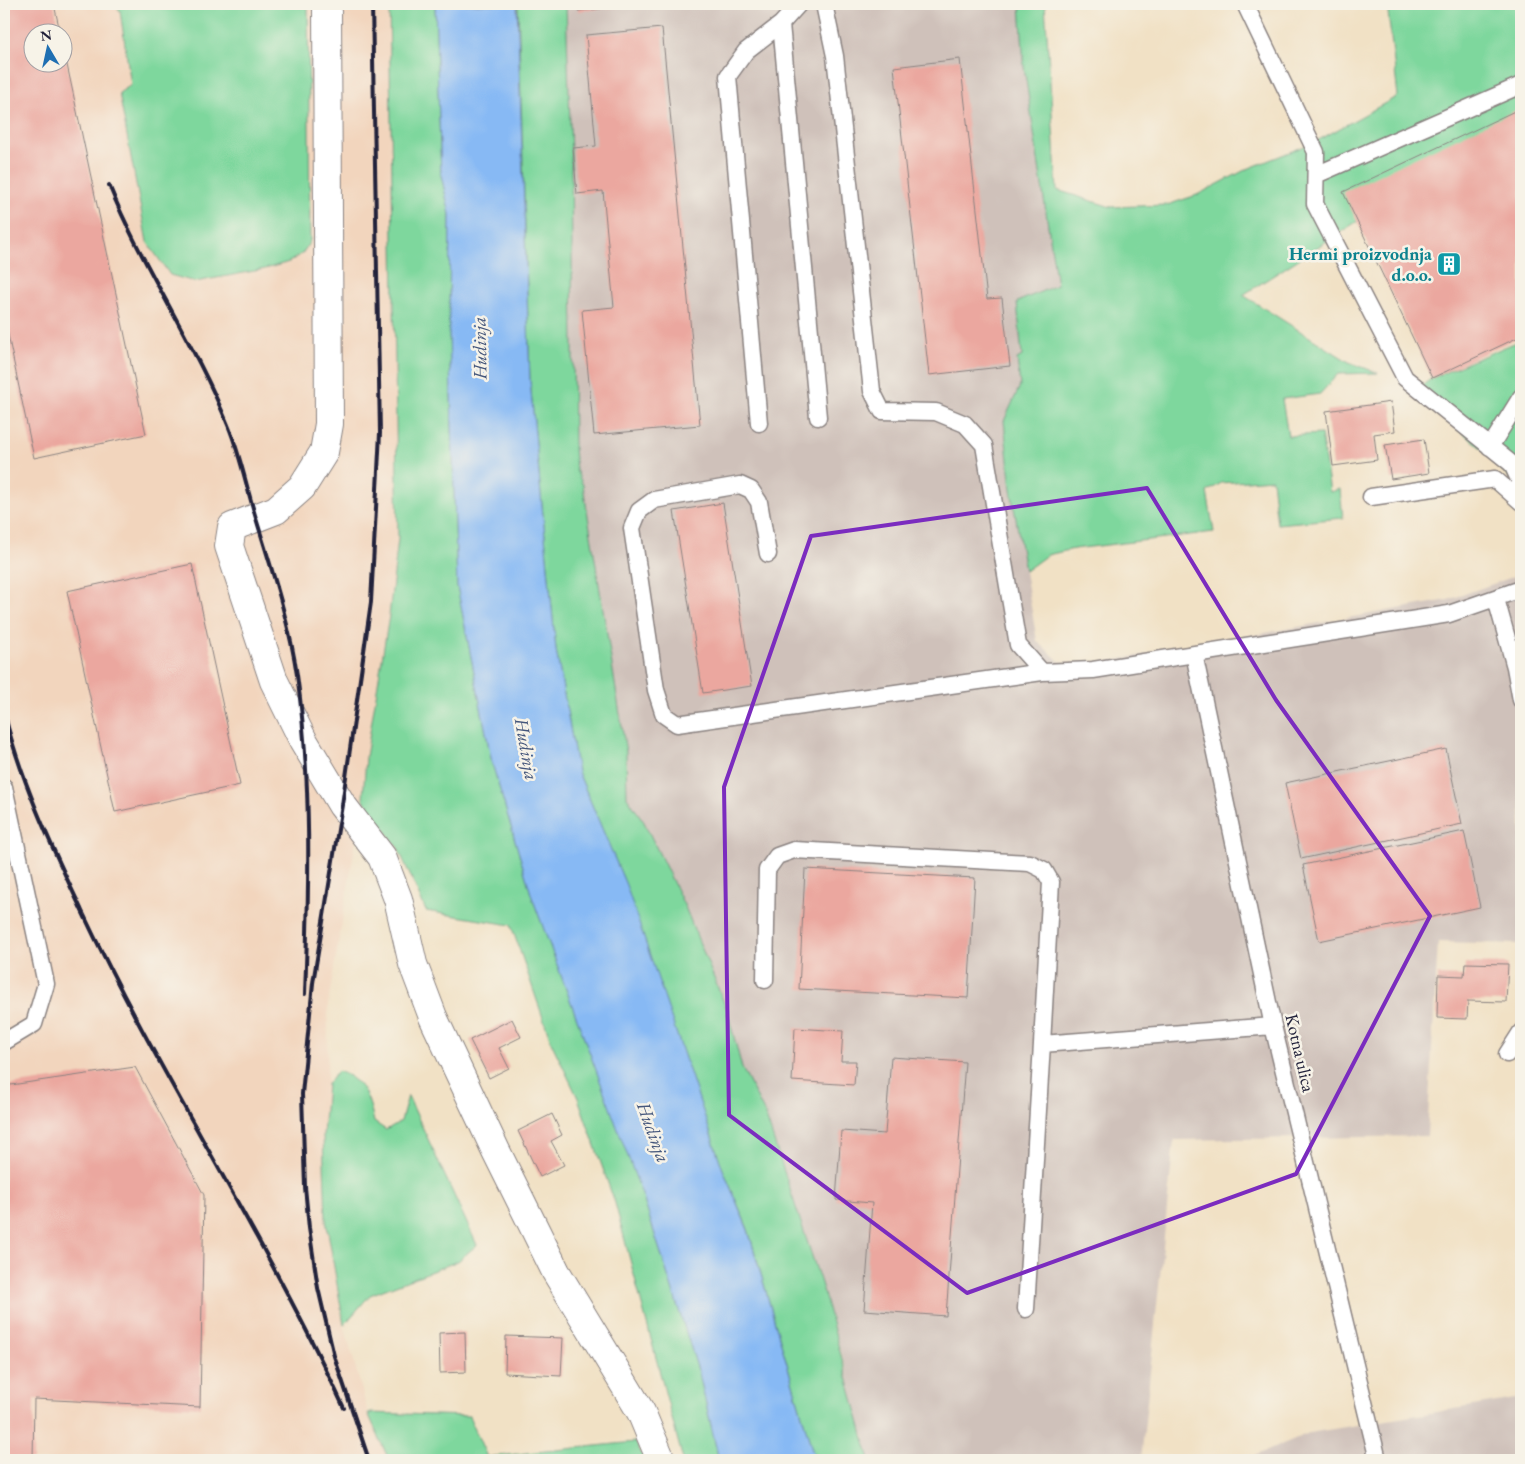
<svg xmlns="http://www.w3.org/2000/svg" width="1525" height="1464" font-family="'EB Garamond',serif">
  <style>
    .built { fill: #f2d5bd; fill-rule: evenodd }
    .industrial { fill: #cfc1ba }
    .green { fill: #7ed79d; stroke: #507c6c }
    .water { fill: #87b9f4; stroke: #546e98 }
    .building { fill: #eba79f }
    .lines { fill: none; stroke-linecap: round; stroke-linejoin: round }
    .lane-casing { stroke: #8a8280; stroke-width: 19 }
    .street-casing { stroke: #8a8280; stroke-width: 30 }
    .lane { stroke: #fff; stroke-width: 16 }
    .street { stroke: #fff; stroke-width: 28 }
    .rail { stroke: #22223b; stroke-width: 4 }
    .marked { fill: none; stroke: #7b2cbf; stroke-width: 4; stroke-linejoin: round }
    .labels { text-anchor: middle; stroke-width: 5; stroke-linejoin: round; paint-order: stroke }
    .culture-label { font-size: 18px; font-weight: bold; fill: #0d838f; stroke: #f7f3e8; text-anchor: end }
    .street-label { font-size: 18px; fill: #22223b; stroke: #f7f3e8 }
    .water-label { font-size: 19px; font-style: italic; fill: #45577c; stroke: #f7f3e8 }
  </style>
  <rect width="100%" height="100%" fill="#f7f3e8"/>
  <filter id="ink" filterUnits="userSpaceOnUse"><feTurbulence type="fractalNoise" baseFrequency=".02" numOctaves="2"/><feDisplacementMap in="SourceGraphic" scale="10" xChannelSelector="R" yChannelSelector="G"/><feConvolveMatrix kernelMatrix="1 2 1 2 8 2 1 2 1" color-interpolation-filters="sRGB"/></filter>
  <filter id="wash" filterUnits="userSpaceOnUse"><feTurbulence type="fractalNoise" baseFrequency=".0096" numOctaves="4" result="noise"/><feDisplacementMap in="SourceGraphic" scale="20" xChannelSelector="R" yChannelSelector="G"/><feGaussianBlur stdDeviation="1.12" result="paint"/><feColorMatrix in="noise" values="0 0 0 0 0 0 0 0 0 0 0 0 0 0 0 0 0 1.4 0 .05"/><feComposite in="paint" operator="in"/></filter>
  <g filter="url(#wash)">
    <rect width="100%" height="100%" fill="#f1e1c5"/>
    <!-- built -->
    <path class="built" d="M4 4H389L398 539 389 616 366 757 363 799 328 1003 327 1084 323 1135 326 1220 344 1325 368 1413 389 1460H4ZM32 32H62V62H32Z"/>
    <!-- industrial -->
    <path class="industrial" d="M566 4H993L994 6 1020 4 1024 67 1057 285 1017 302 1022 357 1017 359 1020 386 1004 421 1011 490 1037 641 1059 661 1087 665 1448 600 1521 574V944L1438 942 1427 1136 1174 1140 1141 1460H870L869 1458 865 1437 858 1419 845 1366 821 1283 765 1114 742 1068 727 1010 685 907 644 822 627 798 626 752 583 486 576 470 574 448 571 154Z
      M1521 1398V1460H1245L1309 1433Z"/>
    <!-- green -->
    <path class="green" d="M115 4H308L310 241 303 253 289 262 265 269 195 282 170 275 147 242 119 93 131 85 120 11Z
      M389 4H435L441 175 450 214 449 331 457 586 492 763 532 897 641 1191 699 1373 719 1460H683L615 1203 578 1098 552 1044 511 925 426 911 398 848 363 799 366 757 389 616 398 539Z
      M518 4H566L571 154 574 448 576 470 583 485 626 752 627 797 644 822 685 907 727 1010 742 1068 765 1114 821 1283 870 1460H815L748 1229 722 1167 625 883 578 772 556 650 530 381Z
      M993 4H1045L1057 190 1111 207 1167 205 1197 195 1247 169 1315 142 1398 96 1387 4H1521V116L1243 295 1349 362 1378 373 1338 374 1320 394 1282 399 1288 436 1321 434 1330 492 1340 489 1343 518 1277 524 1272 479 1221 483 1207 492 1214 532 1074 549 1047 555 1025 571 1011 490 1004 421 1020 386 1017 359 1022 356 1017 302 1057 285 1024 67 1020 4 994 6Z
      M1521 340V490L1480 447 1414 392 1432 378Z
      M338 1071C363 1080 369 1097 374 1122L386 1130 401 1121 408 1096 477 1245 458 1261 370 1295 344 1325 326 1220 323 1135 327 1084Z
      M368 1413 469 1416 487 1457 635 1442 645 1459 389 1460Z"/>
    <!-- water -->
    <path class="water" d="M435 4H517L530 381 556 650 578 772 626 885 722 1167 748 1230 815 1460H719L699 1373 643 1197 532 897 492 763 457 586 449 331 450 214 441 175Z"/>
    <g id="blocks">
      <!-- building -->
      <path class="building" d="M4 4H54L60 32H32V62H62L63 46 146 434 34 458 4 316Z
        M578 4H637L638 5 578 11Z
        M662 28 700 425 594 435 582 310 614 307 603 191 577 194 573 148 596 146 586 35Z
        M960 59 987 299 1002 298 1010 366 929 375 894 67Z
        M1521 108V336L1432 378 1343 192Z
        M1391 402 1395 431 1374 434 1377 460 1333 466 1326 411Z
        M1424 439 1429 473 1391 479 1385 445Z
        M723 503 752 686 703 693 674 511Z
        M192 564 240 785 115 812 67 591Z
        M1446 749 1462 824 1301 859 1285 783Z
        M1464 831 1480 907 1319 941 1303 865Z
        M805 869 975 878 968 998 799 989Z
        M1465 963 1508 964 1506 1002 1468 1001 1467 1019 1437 1018 1438 975 1464 976Z
        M512 1019 521 1037 499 1048 509 1068 489 1078 470 1040Z
        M795 1028 843 1031 841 1061H856L854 1085 792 1081Z
        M891 1057 965 1062 946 1316 864 1310 872 1203 836 1200 841 1131 885 1134Z
        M135 1067 204 1195 200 1407 34 1399 33 1460H4V1086Z
        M552 1114 562 1135 551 1141 564 1165 540 1177 518 1131Z
        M465 1332 466 1372 440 1373 439 1333Z
        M506 1336 563 1338 561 1376 505 1373Z"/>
    </g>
  </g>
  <g filter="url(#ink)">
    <use href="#blocks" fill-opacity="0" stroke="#8a8280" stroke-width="1"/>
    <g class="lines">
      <defs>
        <path id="lane" d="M824 4 835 56 872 391 882 411 936 412 965 424 984 445 1018 645 1042 672 1093 670 1449 614 1521 589
          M1245 4 1316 152 1315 204 1405 378 1512 464 1521 484
          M781 24 818 417
          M1316 175 1521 85
          M759 423 728 76 746 51 781 24 799 4
          M1490 447 1521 397
          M1371 497 1495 479 1521 502
          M768 554 759 502 751 490 740 485 654 500 639 511 632 528 656 690 664 715 677 724 1042 672
          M1496 599 1515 667 1521 700
          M1194 654 1273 1026 1378 1460
          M4 787 46 984 34 1024 4 1042
          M765 980 767 870 777 856 794 850 1030 863 1044 870 1051 882 1042 1044
          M1507 1054 1521 1032
          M1026 1309 1042 1044 1273 1026"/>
        <path id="street" d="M327 4 329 424 324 452 302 487 276 510 232 527 229 546 274 681 303 740 342 805 382 857 398 899 413 964 433 1017 496 1151 556 1272 641 1412 661 1460"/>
      </defs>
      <!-- lane casing -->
      <use href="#lane" class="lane-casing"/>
      <!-- street casing -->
      <use href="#street" class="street-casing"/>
      <!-- lane -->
      <use href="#lane" class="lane"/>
      <!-- street -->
      <use href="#street" class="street"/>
      <!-- rail -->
      <path class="rail" d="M109 185C143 268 194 342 228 425 240 454 246 485 255 515 271 568 289 620 297 675 312 780 309 889 305 994
        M4 712C21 782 52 847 82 911 162 1081 266 1238 344 1408
        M369 1460 334 1356 318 1288 309 1228 305 1187 302 1094 313 983 342 805 371 602 380 433 372 4"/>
    </g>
  </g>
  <!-- marked area -->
  <path class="marked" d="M1147 488 1276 700 1430 916 1296 1174 967 1293 729 1115 724 787 811 536Z"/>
  <!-- icons -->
  <defs>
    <symbol id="building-square" viewBox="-11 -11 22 22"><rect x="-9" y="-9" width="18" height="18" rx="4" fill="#0f9aa8" stroke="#f7f3e8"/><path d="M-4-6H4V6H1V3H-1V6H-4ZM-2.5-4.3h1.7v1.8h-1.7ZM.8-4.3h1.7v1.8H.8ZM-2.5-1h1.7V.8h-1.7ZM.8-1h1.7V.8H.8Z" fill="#fff"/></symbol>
  </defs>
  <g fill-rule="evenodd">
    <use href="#building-square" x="1435" y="250" width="28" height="28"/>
  </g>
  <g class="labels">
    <!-- culture labels -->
    <g class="culture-label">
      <text x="1432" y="260">Hermi proizvodnja<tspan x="1432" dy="21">d.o.o.</tspan></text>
    </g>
    <!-- street labels -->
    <g class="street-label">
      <text transform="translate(1300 1053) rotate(77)" y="6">Kotna ulica</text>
    </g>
    <!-- water labels -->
    <g class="water-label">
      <text transform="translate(479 348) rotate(-91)" y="7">Hudinja</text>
      <text transform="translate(527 749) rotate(80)" y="7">Hudinja</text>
      <text transform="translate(654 1132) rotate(70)" y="7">Hudinja</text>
    </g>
  </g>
  <!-- margin -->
  <rect width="1525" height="1464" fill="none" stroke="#f7f3e8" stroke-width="20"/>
  <!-- north arrow -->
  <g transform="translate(48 48) rotate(351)"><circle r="24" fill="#f7f3e8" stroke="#a29fa3"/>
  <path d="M0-4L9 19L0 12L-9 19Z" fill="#1f6fb2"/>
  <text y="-8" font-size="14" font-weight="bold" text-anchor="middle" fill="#22223b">N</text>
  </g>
</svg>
